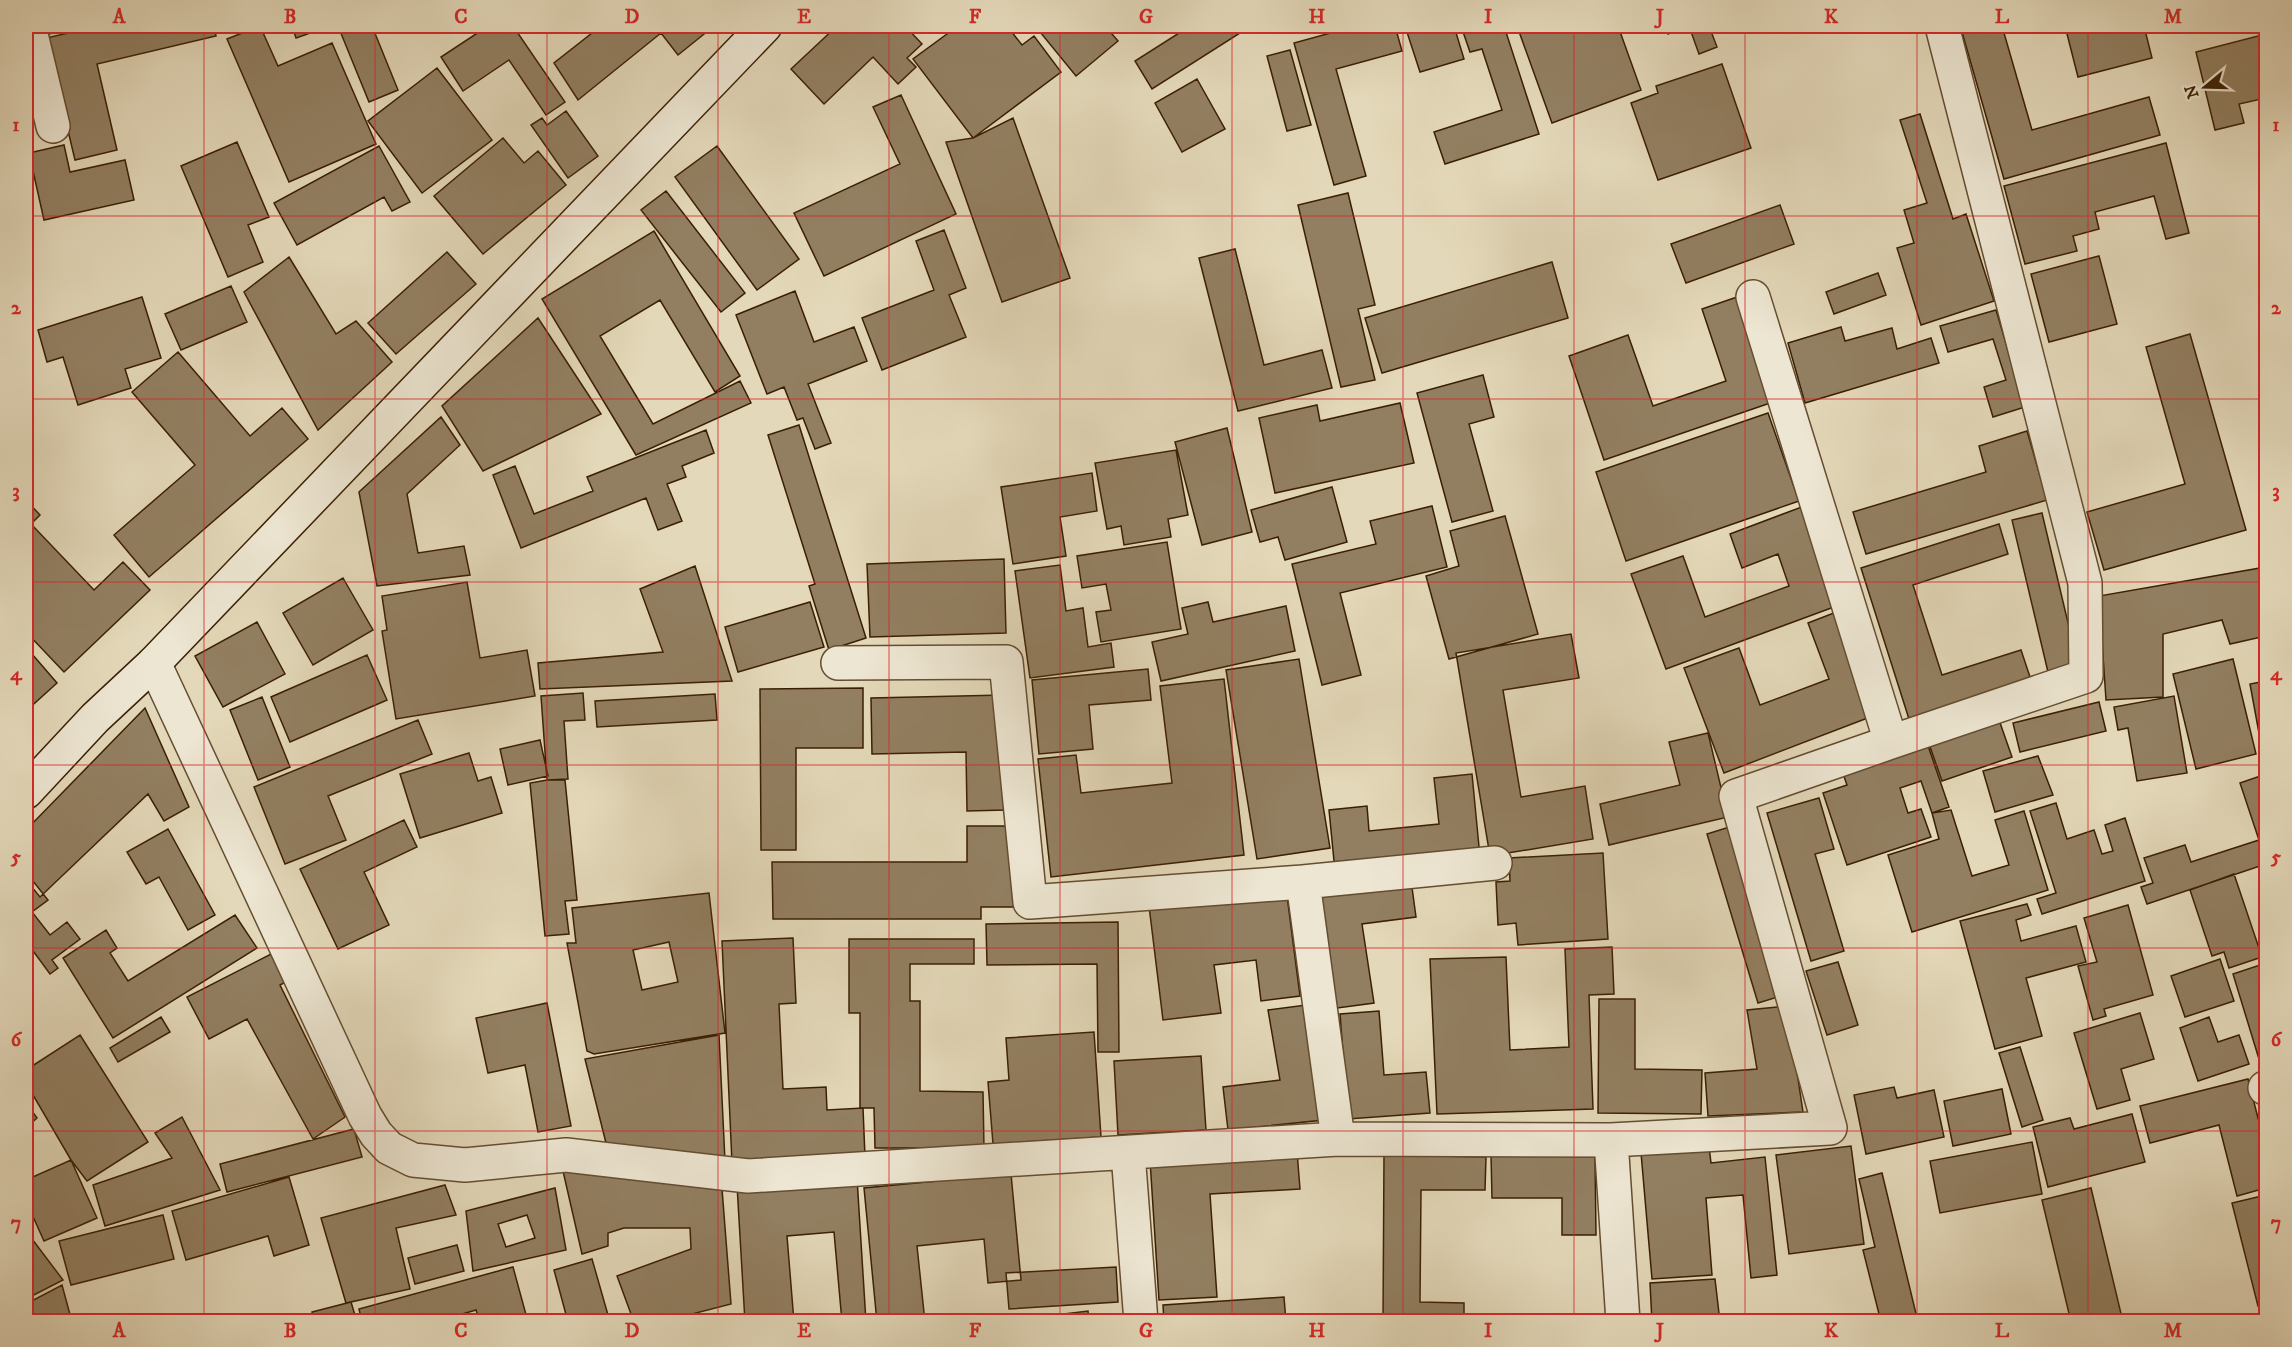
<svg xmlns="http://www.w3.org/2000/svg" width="2292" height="1347" font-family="'IM FELL DW Pica',serif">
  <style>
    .building { fill: #927f61; stroke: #3b1f02; stroke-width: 1.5; fill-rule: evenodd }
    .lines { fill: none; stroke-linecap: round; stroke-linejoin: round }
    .street-casing { stroke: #654d30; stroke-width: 36 }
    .secondary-casing { stroke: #3b1f02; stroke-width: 36 }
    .street { stroke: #ede6d2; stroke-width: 33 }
    .secondary { stroke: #ede6d2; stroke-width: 33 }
    .grid { fill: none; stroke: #d62828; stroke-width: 1.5; stroke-opacity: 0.55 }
    .neatline { fill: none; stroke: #d62828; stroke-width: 2 }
    .grid-label { font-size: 20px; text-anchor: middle; font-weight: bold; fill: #d62828 }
  </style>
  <rect width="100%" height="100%" fill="#e3d8b9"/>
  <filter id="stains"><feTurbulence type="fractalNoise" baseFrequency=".00333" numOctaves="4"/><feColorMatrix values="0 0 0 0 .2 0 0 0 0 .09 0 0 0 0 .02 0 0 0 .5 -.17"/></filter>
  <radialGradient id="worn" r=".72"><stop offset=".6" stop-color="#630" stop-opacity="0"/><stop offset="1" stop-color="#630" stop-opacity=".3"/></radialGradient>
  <!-- building -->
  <path class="building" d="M39 26H77L42 36Z
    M100 26H214L216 36 97 64 117 150 75 160 46 38Z
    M223 26H241L225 31Z
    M260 26 278 66 332 43 376 144 289 182 227 39Z
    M292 26H330L296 38Z
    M338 26H372L398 90 369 102Z
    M488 26H513L565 102 546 115 509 60 463 91 441 57Z
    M601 26H714L678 55 661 33 578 100 554 63Z
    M837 26H905L922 44 907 58 916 67 898 84 873 57 824 104 791 69Z
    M958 26H1007L1022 45 1034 36 1061 72 973 138 913 59Z
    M1048 26H1105L1118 41 1076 76 1040 32Z
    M1190 26H1251L1152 89 1135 61Z
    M1356 26H1395L1402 51 1336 69 1366 176 1334 185 1294 43Z
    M1405 26H1454L1464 59 1420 72Z
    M1461 26H1504L1539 134 1445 164 1434 132 1502 110 1482 49 1470 52Z
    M1517 26H1618L1641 90 1552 123Z
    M1665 26H1709L1717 47 1699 54 1689 26 1668 34Z
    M1986 26H2002L2032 130 2149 97 2160 135 2004 179 1962 32Z
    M2065 26H2144L2152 58 2078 77Z
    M2266 34V98L2239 104 2244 123 2215 130 2196 52Z
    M1290 50 1311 125 1287 131 1267 56Z
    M1722 64 1751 148 1658 180 1631 103 1658 93 1656 86Z
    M437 68 492 140 422 193 368 121Z
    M1197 79 1225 129 1182 152 1155 103Z
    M901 95 956 214 824 276 794 213 900 164 873 107Z
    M566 111 598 156 568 178 531 125 542 118 547 125Z
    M1920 114 1953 219 1966 214 1994 301 1921 325 1897 248 1914 243 1904 210 1927 203 1900 120Z
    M1013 118 1070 278 1002 302 946 142 973 138Z
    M503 138 524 163 538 151 566 185 483 254 434 196Z
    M237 142 269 217 248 225 263 262 228 277 181 166Z
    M2166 143 2189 233 2166 239 2154 196 2095 212 2099 229 2073 236 2077 251 2025 264 2004 186Z
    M64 145 70 172 125 160 134 200 44 220 29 153Z
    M379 146 410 202 392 211 384 197 297 245 274 203Z
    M717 146 799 259 757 290 675 177Z
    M26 160 30 190 26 191Z
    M666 191 745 293 721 312 641 210Z
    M1348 193 1375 305 1358 309 1375 380 1341 387 1298 205Z
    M1780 205 1794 244 1686 283 1671 244Z
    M944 230 966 288 949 295 966 337 882 370 862 318 934 290 916 241Z
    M654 231 740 376 715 392 660 300 600 336 653 424 740 381 751 403 636 455 542 299Z
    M1235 249 1264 365 1322 350 1332 388 1238 411 1199 258Z
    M447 252 476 284 396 354 368 323Z
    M2099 256 2117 324 2049 342 2031 274Z
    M289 257 336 334 356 321 392 362 318 430 244 292Z
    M1552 262 1568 318 1382 373 1365 318Z
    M1878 273 1886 295 1834 314 1826 292Z
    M231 286 247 322 181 350 165 314Z
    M795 291 814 342 854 327 867 361 808 384 831 443 815 449 803 418 797 420 784 387 767 394 736 315Z
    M1740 296 1776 401 1604 460 1569 356 1628 335 1653 406 1726 381 1702 309Z
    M142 297 161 358 125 369 131 388 78 405 63 357 47 362 38 330Z
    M26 308 31 309 26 334Z
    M1996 310 2025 407 1993 417 1984 387 2006 380 1993 339 1948 352 1940 326Z
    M538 318 601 414 483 471 442 406Z
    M1841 327 1845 341 1892 328 1897 349 1931 338 1939 363 1805 403 1788 343Z
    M2190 334 2246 530 2104 570 2087 512 2185 484 2146 347Z
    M178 352 250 436 282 408 308 439 149 577 114 535 195 465 132 392Z
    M1483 375 1494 417 1469 424 1493 511 1452 522 1417 393Z
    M1400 403 1414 463 1275 493 1259 418 1317 405 1320 421Z
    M1768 413 1799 501 1626 561 1596 472Z
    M441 417 460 445 407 494 418 553 464 546 470 575 377 586 359 492Z
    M799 425 866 638 829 650 809 586 815 584 768 435Z
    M1227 428 1252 532 1202 545 1175 442Z
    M706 430 714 453 682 466 686 477 667 484 682 521 658 530 646 498 521 548 493 475 515 466 534 514 593 491 587 477Z
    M2027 431 2047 500 1866 554 1853 512 1986 472 1979 446Z
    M1176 450 1188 515 1168 519 1171 537 1124 545 1121 526 1107 529 1095 463Z
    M1092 473 1097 511 1060 517 1066 556 1013 564 1001 487Z
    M1332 487 1347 542 1285 560 1278 537 1260 542 1251 510Z
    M26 500 40 515 31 524 94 590 123 562 150 590 64 672 26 632Z
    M1807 505 1842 604 1666 669 1631 574 1683 556 1705 617 1789 586 1778 554 1742 568 1730 534Z
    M1432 506 1447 567 1340 593 1361 675 1322 685 1292 564 1376 544 1370 521Z
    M2042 513 2078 665 2048 672 2012 520Z
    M1505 516 1538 634 1449 659 1426 576 1459 566 1450 531Z
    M1999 524 2008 554 1913 585 1942 675 2021 650 2031 680 1909 719 1861 568Z
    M1167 542 1181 629 1101 642 1096 612 1111 610 1106 584 1082 588 1077 556Z
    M1004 559 1006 633 870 637 867 564Z
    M1060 565 1066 611 1083 608 1088 647 1111 643 1114 667 1030 678 1015 571Z
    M695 566 732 681 540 689 538 663 663 652 640 589Z
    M2266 567V605H2265L2266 636 2230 644 2222 620 2163 634V697L2106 700 2099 596Z
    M343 578 373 630 313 665 283 613Z
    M467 582 480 658 527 650 535 696 396 719 382 631 387 630 382 596Z
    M810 602 824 647 738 672 725 627Z
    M1208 602 1213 622 1286 606 1295 651 1161 681 1152 642 1188 634 1182 608Z
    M1839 611 1878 714 1724 773 1684 668 1739 648 1760 705 1829 679 1808 623Z
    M257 622 285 674 223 707 195 656Z
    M1571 634 1579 678 1503 690 1521 797 1585 786 1593 839 1490 856 1456 653Z
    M26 647 57 683 26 711Z
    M367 655 387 700 290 742 271 697Z
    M1299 659 1330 848 1257 859 1226 670Z
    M2233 659 2256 754 2196 769 2173 674Z
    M1148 669 1151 700 1089 705 1093 749 1039 754 1032 680Z
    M1224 679 1244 855 1051 877 1038 759 1076 755 1081 793 1172 783 1160 686Z
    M2266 681V743L2261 744 2250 684Z
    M863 688V748H796V850H761L760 689Z
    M583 693 585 720 564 721 568 779 547 780 541 696Z
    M715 694 717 720 597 727 595 701Z
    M1004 695 1006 810 967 811 966 752 872 754 871 698Z
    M2174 696 2187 773 2137 781 2128 728 2118 730 2114 707Z
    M262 697 290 767 258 780 230 710Z
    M2099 702 2106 731 2020 752 2013 723Z
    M145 708 189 807 164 821 148 794 40 897 26 880V830Z
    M1998 717 2012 757 1942 781 1928 741Z
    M418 720 432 754 328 796 346 840 285 864 254 787Z
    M1708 733 1728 817 1609 845 1600 804 1680 785 1669 742Z
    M540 740 548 776 508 785 500 749Z
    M1926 740 1949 807 1932 813 1921 781 1900 788 1908 813 1921 809 1931 837 1847 865 1823 793 1847 785 1841 768Z
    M469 753 478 781 491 777 502 813 420 838 400 774Z
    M2038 756 2053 795 1995 812 1983 771Z
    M1472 774 1480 857 1335 871 1329 810 1367 806 1369 831 1439 824 1434 778Z
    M2266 774V864L2147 904 2141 887 2153 883 2144 858 2185 845 2191 862 2259 840 2240 783Z
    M547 780H565L577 900 565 901 569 934 545 936 530 783Z
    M1819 798 1834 849 1815 854 1844 951 1811 961 1767 813Z
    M2056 803 2067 839 2094 830 2102 854 2113 851 2105 825 2125 818 2145 881 2042 914 2037 899 2056 893 2030 811Z
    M1951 810 1972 876 2009 865 1995 820 2024 811 2048 890 1912 932 1888 855 1939 839 1932 813Z
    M404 820 417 847 364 872 389 925 338 949 300 869Z
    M1736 825 1787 994 1758 1003 1707 834Z
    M967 826H1018L1019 907H981V919H773L772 862H967Z
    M168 829 215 915 188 930 159 877 146 884 127 852Z
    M1603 853 1608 939 1518 945 1516 923 1498 925 1496 882 1510 881 1509 858Z
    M2234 874 2262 957 2229 968 2224 952 2212 956 2190 890Z
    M29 876 48 900 32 912 50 935 67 922 80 939 52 960 58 968 50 974 28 944 26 946V879Z
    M1411 880 1416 917 1362 924 1374 1003 1330 1009 1314 893Z
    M1286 888 1300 996 1261 1001 1256 960 1214 965 1221 1013 1163 1020 1149 906Z
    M709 893 725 1033 594 1054 587 1051 567 943H576L572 908ZM669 942 678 982 642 990 633 950Z
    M2027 904 2031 915 2016 920 2021 941 2076 926 2086 962 2026 978 2042 1036 1995 1049 1960 921Z
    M2128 905 2153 995 2104 1009 2106 1016 2093 1020 2078 966 2097 962 2084 918Z
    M235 915 257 948 113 1038 63 958 106 930 117 948 110 953 128 981Z
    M1118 922 1119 1052H1098L1097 964 987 965 986 924Z
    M793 938 796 1003 779 1004 783 1089 826 1087 827 1110 863 1108 865 1157 732 1163 722 941Z
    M849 939H974V964H910V1001H920V1091L983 1092 984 1148H875L874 1108H860V1013H849Z
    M1612 947 1614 994 1589 995 1593 1109 1437 1114 1430 959 1506 957 1510 1050 1569 1047 1565 949Z
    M277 951 291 979 280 985 345 1117 313 1139 247 1019 209 1039 187 997Z
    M2220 959 2234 1001 2185 1017 2171 976Z
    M1838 962 1858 1025 1827 1035 1806 971Z
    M2266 963V1057L2259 1059 2233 974Z
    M1599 999H1635V1069L1702 1070 1701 1114 1598 1113Z
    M547 1003 571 1126 538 1132 525 1065 488 1073 476 1018Z
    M1306 1005 1324 1120 1228 1130 1223 1087 1280 1080 1268 1010Z
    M1787 1006 1803 1112 1708 1116 1705 1073 1757 1069 1747 1010Z
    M1379 1011 1384 1075 1426 1072 1430 1113 1348 1119 1340 1014Z
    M2140 1013 2154 1059 2121 1069 2130 1100 2097 1109 2074 1033Z
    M161 1017 170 1032 118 1062 110 1048Z
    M2209 1017 2218 1042 2239 1035 2249 1064 2198 1081 2180 1028Z
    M1094 1032 1101 1137 993 1144 988 1082 1009 1080 1006 1038Z
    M80 1035 148 1142 87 1181 71 1160 26 1083V1070Z
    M719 1035 725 1161 606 1143 585 1059Z
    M2020 1047 2043 1120 2022 1127 1999 1053Z
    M1201 1056 1206 1130 1118 1135 1114 1061Z
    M2248 1079 2266 1149V1188L2237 1196 2219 1125 2150 1143 2140 1106Z
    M1894 1087 1897 1098 1934 1090 1944 1137 1866 1154 1854 1095Z
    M2002 1089 2011 1134 1953 1146 1944 1101Z
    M2266 1093V1124L2259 1095Z
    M26 1103 37 1118 26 1128Z
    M2132 1114 2145 1162 2048 1187 2033 1127 2070 1118 2074 1129Z
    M182 1117 220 1190 105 1226 93 1185 172 1158 155 1133Z
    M354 1129 362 1157 227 1192 220 1164Z
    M2032 1142 2042 1194 1940 1213 1930 1161Z
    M1709 1146 1711 1163 1765 1157 1777 1275 1751 1278 1743 1195 1706 1198 1712 1275 1652 1279 1641 1153Z
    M1851 1146 1864 1244 1789 1254 1776 1155Z
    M1297 1151 1300 1189 1210 1194 1217 1297 1159 1300 1150 1160Z
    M1384 1155 1486 1157 1485 1190H1421L1420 1302 1464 1303V1322H1383Z
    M1491 1155H1595L1596 1235H1562V1198H1492Z
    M71 1160 97 1218 44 1241 26 1201V1180Z
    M563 1171 722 1189 731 1304 661 1322H634L617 1276 691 1249 690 1228H624L608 1233V1246L582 1254Z
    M1882 1173 1918 1322H1881L1863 1250 1875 1247 1859 1179Z
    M1011 1174 1021 1280 988 1283 984 1239 917 1246 925 1322H877L864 1188Z
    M289 1177 309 1245 274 1256 268 1236 186 1260 172 1211Z
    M857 1178 866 1322H842L834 1232 787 1236 794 1322H745L737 1185Z
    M445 1185 456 1215 396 1228 410 1289 346 1303 321 1218Z
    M555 1188 566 1250 473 1271 466 1211ZM527 1215 535 1238 506 1247 498 1224Z
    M2091 1188 2123 1322H2071L2042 1200Z
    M2266 1195V1304L2258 1306 2232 1203Z
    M163 1215 174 1259 71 1285 59 1241Z
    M26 1231 63 1280 26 1299Z
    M457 1245 464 1271 415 1284 408 1258Z
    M592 1259 610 1322H568L554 1270Z
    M513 1267 528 1322H480L476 1310 435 1322H362L359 1309Z
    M1116 1267 1118 1302 1009 1309 1006 1273Z
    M1715 1279 1720 1322H1652L1650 1283Z
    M62 1285 72 1322H26V1304Z
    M1284 1297 1286 1322H1164L1163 1305Z
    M351 1302 357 1322H315L312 1312Z
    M1088 1311 1089 1322H1039V1317Z
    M734 1314 735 1322H706Z
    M2174 1314 2175 1322H2140Z
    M1868 1315 1870 1322H1837Z"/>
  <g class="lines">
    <defs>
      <path id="street" d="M29 26 53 126
        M1753 297 1891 742
        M154 663 365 1116 376 1134 389 1148 413 1160 465 1165 566 1155 748 1176 1338 1139
        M838 663 1006 662 1030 902 1303 882
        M1495 863 1303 882 1338 1139 1611 1140
        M2265 1088H2266
        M1128 1153 1141 1322
        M1623 1322 1611 1140 1830 1128 1736 796 1891 742 2086 676 2085 583 1942 26"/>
      <path id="secondary" d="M26 792 95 718 154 663 765 26"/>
    </defs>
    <!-- street casing -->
    <use href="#street" class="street-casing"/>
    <!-- secondary casing -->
    <use href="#secondary" class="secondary-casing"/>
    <!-- street -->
    <use href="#street" class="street"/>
    <!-- secondary -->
    <use href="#secondary" class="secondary"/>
  </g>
  <!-- grid -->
  <path class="grid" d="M204 26V1322M375 26V1322M547 26V1322M718 26V1322M889 26V1322M1060 26V1322M1232 26V1322M1403 26V1322M1574 26V1322M1745 26V1322M1917 26V1322M2088 26V1322M26 216H2266M26 399H2266M26 582H2266M26 765H2266M26 948H2266M26 1131H2266"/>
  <!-- margin -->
  <rect width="2292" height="1347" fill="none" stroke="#e3d8b9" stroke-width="66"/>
  <!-- north arrow -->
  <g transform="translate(2205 87) rotate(251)" stroke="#ede6d2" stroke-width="4.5" paint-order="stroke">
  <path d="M0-4.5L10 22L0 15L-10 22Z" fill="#3b1f02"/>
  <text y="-9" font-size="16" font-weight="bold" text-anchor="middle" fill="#3b1f02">N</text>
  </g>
  <rect x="33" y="33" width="2226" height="1281" class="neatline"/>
  <g class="grid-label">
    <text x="119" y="23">A</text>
    <text x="290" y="23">B</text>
    <text x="461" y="23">C</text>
    <text x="632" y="23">D</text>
    <text x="804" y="23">E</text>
    <text x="975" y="23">F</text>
    <text x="1146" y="23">G</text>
    <text x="1317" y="23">H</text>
    <text x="1488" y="23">I</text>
    <text x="1660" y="23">J</text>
    <text x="1831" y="23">K</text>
    <text x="2002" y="23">L</text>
    <text x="2173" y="23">M</text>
    <text x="16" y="131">1</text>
    <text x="2276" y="131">1</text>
    <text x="16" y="314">2</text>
    <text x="2276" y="314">2</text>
    <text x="16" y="497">3</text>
    <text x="2276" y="497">3</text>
    <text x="16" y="680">4</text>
    <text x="2276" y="680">4</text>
    <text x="16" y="863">5</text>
    <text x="2276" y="863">5</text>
    <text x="16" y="1046">6</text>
    <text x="2276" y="1046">6</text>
    <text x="16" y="1229">7</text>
    <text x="2276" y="1229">7</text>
    <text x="119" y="1337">A</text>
    <text x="290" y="1337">B</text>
    <text x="461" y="1337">C</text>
    <text x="632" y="1337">D</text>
    <text x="804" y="1337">E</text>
    <text x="975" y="1337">F</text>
    <text x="1146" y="1337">G</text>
    <text x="1317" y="1337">H</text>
    <text x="1488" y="1337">I</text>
    <text x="1660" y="1337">J</text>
    <text x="1831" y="1337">K</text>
    <text x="2002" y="1337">L</text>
    <text x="2173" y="1337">M</text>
  </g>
  <rect width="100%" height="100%" filter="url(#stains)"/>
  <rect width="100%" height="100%" fill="url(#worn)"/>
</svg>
